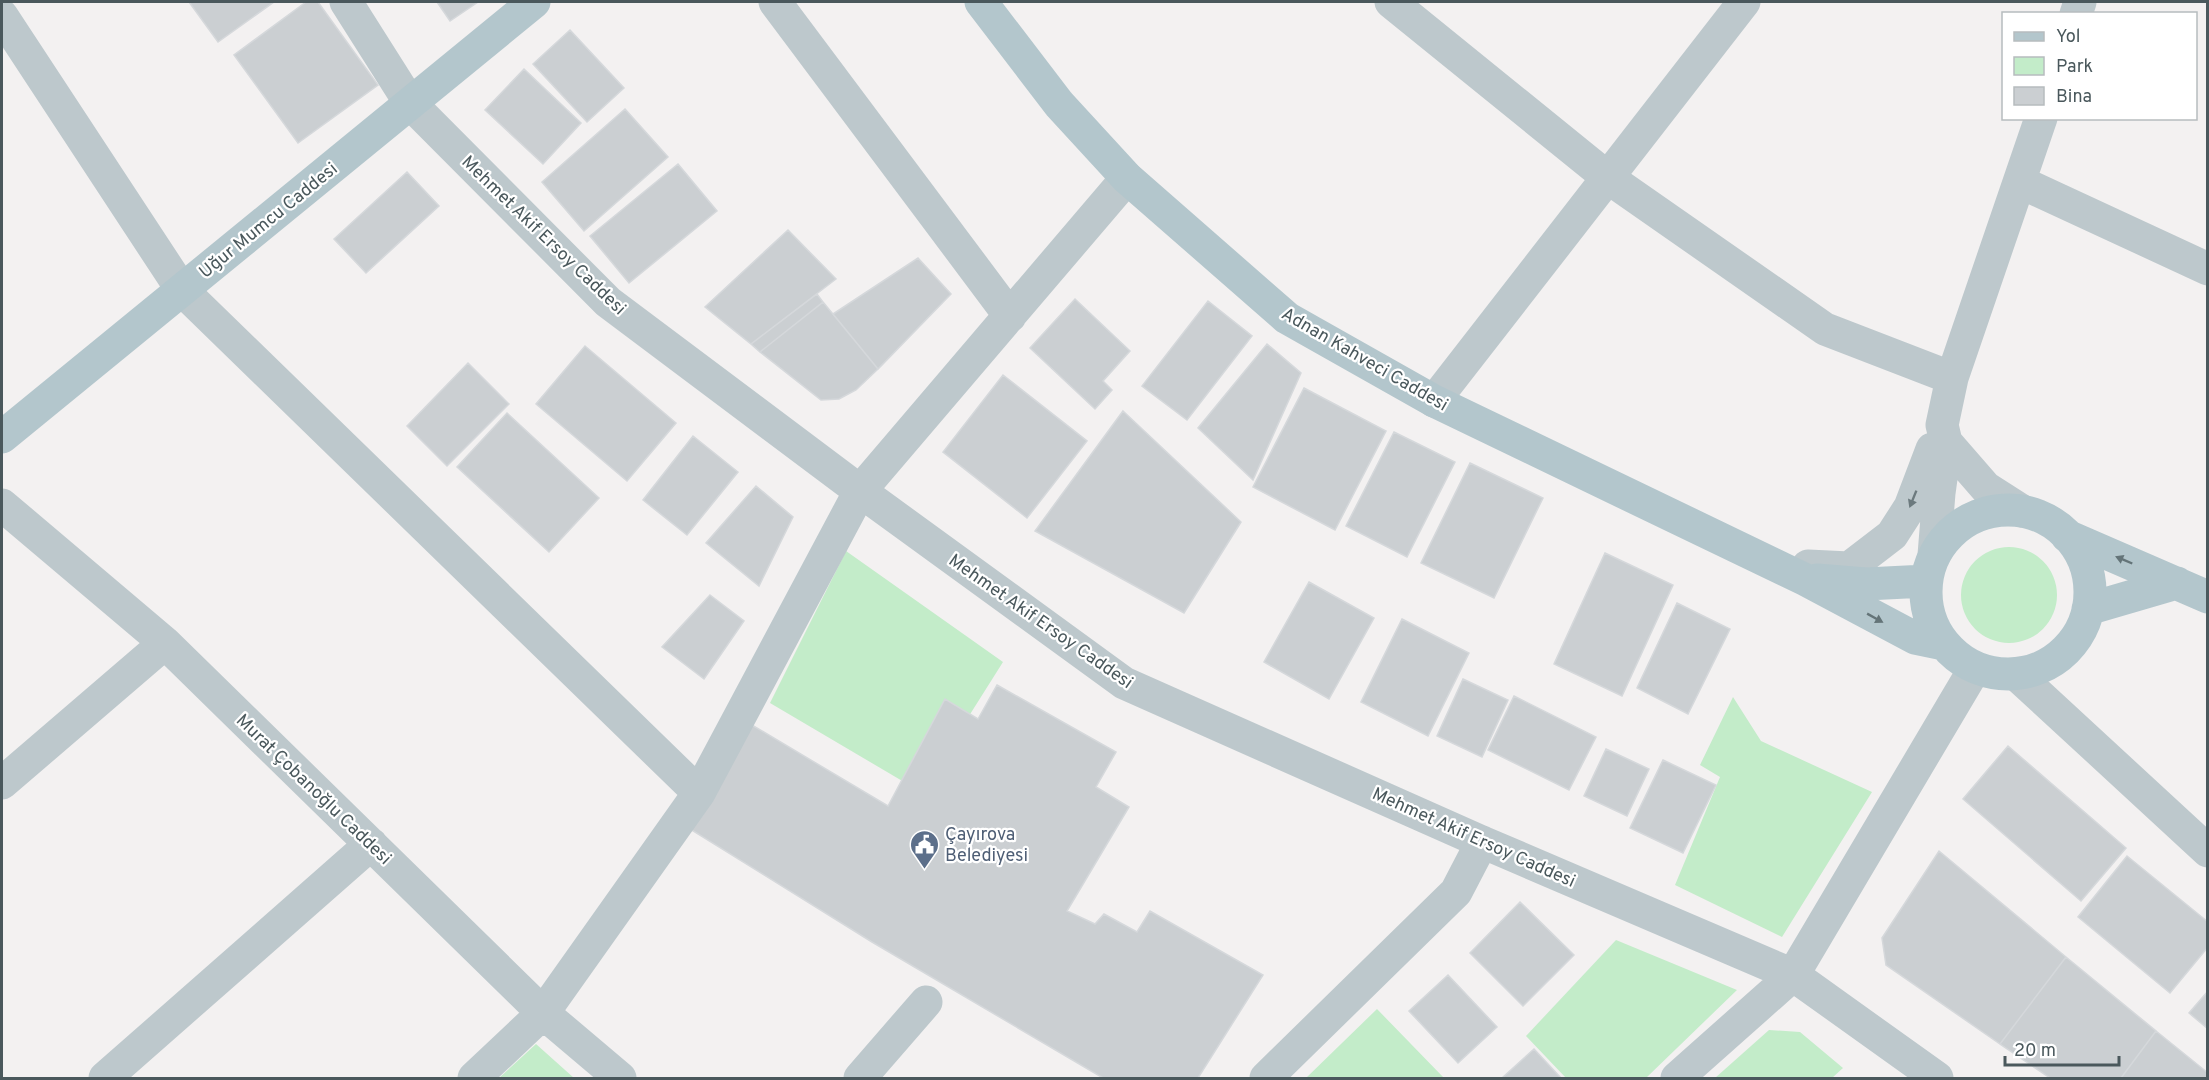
<svg xmlns="http://www.w3.org/2000/svg" width="2209" height="1080" font-family="Overpass,sans-serif">
  <style>
    .green { fill: #c3ecc9 }
    .building { fill: #cbcfd2; stroke: #d5d8db; stroke-width: 1.5 }
    .lines { fill: none; stroke-linecap: round; stroke-linejoin: round }
    .minor { stroke: #bdc8cc; stroke-width: 33 }
    .major { stroke: #b3c6cc; stroke-width: 33 }
    .oneway { fill: #6c7a7e }
    .oneway2 { fill: #647478 }
    .labels { text-anchor: middle; stroke-width: 4.5; stroke-linejoin: round; paint-order: stroke }
    .street-label { font-size: 18px; fill: #4a585c; stroke: #fff }
    .service-label { font-size: 18px; fill: #4e5e75; stroke: #fff; text-anchor: start }
  </style>
  <rect width="100%" height="100%" fill="#f3f1f1"/>
  <!-- green -->
  <path class="green" d="M1961 595a48 48 0 1 1 96 0a48 48 0 1 1-96 0Z
    M846 551 1003 662 921 792 770 703Z
    M1733 697 1761 741 1872 792 1782 937 1675 885 1720 777 1700 765Z
    M1616 940 1737 990 1646 1078H1566L1526 1036Z
    M1377 1009 1444 1078H1306Z
    M1769 1030 1800 1032 1843 1068 1832 1078H1715Z
    M536 1044 574 1078H499Z"/>
  <!-- building -->
  <path class="building" d="M189 2H274L218 42Z
    M306 2H318L378 85 298 143 234 55Z
    M437 2H478L450 21Z
    M570 30 624 88 587 122 533 64Z
    M524 69 581 123 543 164 485 110Z
    M625 109 668 157 584 231 542 182Z
    M678 164 717 211 629 283 590 236Z
    M407 172 439 206 366 273 334 239Z
    M788 230 836 279 751 344 705 307Z
    M918 258 951 294 878 369 833 314Z
    M817 294 823 302 760 352 751 344Z
    M1075 299 1130 351 1103 381 1112 390 1095 409 1030 348Z
    M1208 301 1252 336 1187 420 1142 386Z
    M823 302 878 369 856 390 839 399 821 400 760 352Z
    M1267 344 1301 373 1253 480 1198 428Z
    M585 346 676 423 627 481 536 404Z
    M468 363 509 404 447 466 407 426Z
    M1003 375 1087 441 1027 518 943 452Z
    M1304 388 1386 431 1335 530 1253 487Z
    M1123 411 1241 522 1184 613 1035 531Z
    M507 413 599 498 549 552 457 467Z
    M1394 432 1455 462 1407 557 1346 526Z
    M693 436 738 472 687 535 643 500Z
    M1470 463 1543 498 1494 598 1421 563Z
    M756 486 793 517 759 586 706 543Z
    M1605 553 1673 585 1622 696 1554 664Z
    M1309 582 1374 618 1329 699 1264 662Z
    M710 595 744 621 704 679 662 647Z
    M1677 603 1730 629 1688 714 1637 688Z
    M1402 619 1469 653 1428 736 1361 702Z
    M1463 679 1508 700 1482 757 1437 736Z
    M997 685 1116 752 1096 787 1129 807 1067 911 1095 924 1104 914 1137 932 1150 911 1263 975 1198 1078H1103L872 942 690 829 752 725 888 806 945 699 978 719Z
    M1514 696 1596 737 1569 790 1488 750Z
    M2008 746 2126 848 2081 901 1963 799Z
    M1606 749 1649 769 1627 816 1584 796Z
    M1663 760 1716 785 1683 853 1630 828Z
    M1939 851 2066 957 2000 1044 1886 965 1882 938Z
    M2127 856 2208 922V947L2170 993 2078 917Z
    M1520 902 1574 955 1523 1006 1470 953Z
    M2066 957 2156 1031 2121 1078H2050L2000 1044Z
    M1448 975 1497 1027 1458 1063 1409 1011Z
    M2208 991V1029L2189 1013Z
    M2156 1031 2208 1073V1078H2121Z
    M1534 1049 1561 1078H1502Z"/>
  <g class="lines">
    <!-- minor -->
    <path class="minor" d="M346 2 410 103 608 302 860 491 1124 683 1482 842 1793 975 1937 1078
      M775 2 1010 316
      M1391 2 1607 177 1825 329 1952 378
      M2076 14 2080 2
      M2 16 182 290 699 793
      M2020 182 2208 269
      M1434 401 1744 2
      M1946 442 1986 488 2022 511
      M2 505 165 643 543 1013 620 1078
      M1934 555 1939 493 1946 442 1942 425 1952 378 2041 118
      M1808 566 1849 568 1892 535 1910 507 1932 449
      M2016 674 2208 851
      M2 783 165 643
      M105 1078 371 844
      M474 1078 543 1013 699 793 860 491 1127 178
      M860 1078 926 1002
      M1266 1078 1456 892 1482 842
      M1677 1078 1793 975 1975 668"/>
    <!-- major -->
    <path class="major" d="M981 2 1059 104 1127 178 1287 318 1434 401 1806 580 1915 638 1944 644
      M2 437 534 2
      M1926 592a82 82 0 1 1 164 0a82 82 0 1 1-164 0Z
      M2067 536 2208 597
      M1817 580 1866 584 1926 581
      M2088 609 2177 583"/>
  </g>
  <!-- one-way arrows -->
  <defs><path id="oneway-solid" d="M-6-.8H1V-3.2L6.5 0L1 3.2V.8H-6Z" transform="scale(1.5)"/></defs>
  <use class="oneway" href="#oneway-solid" transform="translate(1913 499) rotate(112)"/>
  <g class="oneway2">
    <use href="#oneway-solid" transform="translate(2124 560) rotate(-157)"/>
    <use href="#oneway-solid" transform="translate(1875 618) rotate(29)"/>
  </g>
  <!-- icons -->
  <defs>
    <symbol id="civic-pin" viewBox="-11 -11 22 30"><path d="M0 17L-7.5 6A9.5 9.5 0 1 1 7.5 6Z" fill="#5c6f8a" stroke="#fff"/><path d="M-.6-6.5H3V-4.5H.6V-3L4-1V1h2V6H-6V1h2V-1L-.6-3ZM-1.2 2.5V6h2.4V2.5Z" fill="#fff"/></symbol>
  </defs>
  <g fill-rule="evenodd">
    <use href="#civic-pin" x="908" y="828" width="33" height="45"/>
  </g>
  <g class="labels">
    <!-- street labels -->
    <g class="street-label">
      <text transform="translate(268 220) rotate(-39)" y="6">Uğur Mumcu Caddesi</text>
      <text transform="translate(544 235) rotate(44)" y="6">Mehmet Akif Ersoy Caddesi</text>
      <text transform="translate(1365 359) rotate(30)" y="6">Adnan Kahveci Caddesi</text>
      <text transform="translate(1041 621) rotate(35)" y="6">Mehmet Akif Ersoy Caddesi</text>
      <text transform="translate(314 789) rotate(44)" y="6">Murat Çobanoğlu Caddesi</text>
      <text transform="translate(1474 837) rotate(24)" y="6">Mehmet Akif Ersoy Caddesi</text>
    </g>
    <!-- service labels -->
    <g class="service-label">
      <text x="945" y="840">Çayırova<tspan x="945" dy="21">Belediyesi</tspan></text>
    </g>
  </g>
  <!-- border -->
  <rect width="2209" height="1080" fill="none" stroke="#4a585c" stroke-width="6"/>
  <!-- legend -->
  <rect x="2002" y="12" width="195" height="108" fill="#ffffff" stroke="#b7bcbe" stroke-width="1.5"/>
  <rect x="2014" y="32" width="30" height="9" fill="#b3c6cc" stroke="#b7bcbe" stroke-width="1.5"/>
  <text x="2056" y="42" font-size="18" fill="#4a585c">Yol</text>
  <rect x="2014" y="57" width="30" height="18" fill="#c3ecc9" stroke="#b7bcbe" stroke-width="1.5"/>
  <text x="2056" y="72" font-size="18" fill="#4a585c">Park</text>
  <rect x="2014" y="87" width="30" height="18" fill="#cbcfd2" stroke="#b7bcbe" stroke-width="1.5"/>
  <text x="2056" y="102" font-size="18" fill="#4a585c">Bina</text>
  <!-- scale -->
  <path d="M2005 1056v9h114v-9" fill="none" stroke="#4a585c" stroke-width="3"/>
  <text x="2014" y="1056" font-size="18" fill="#4a585c" stroke="#ffffff" stroke-width="4.5" paint-order="stroke">20 m</text>
</svg>
